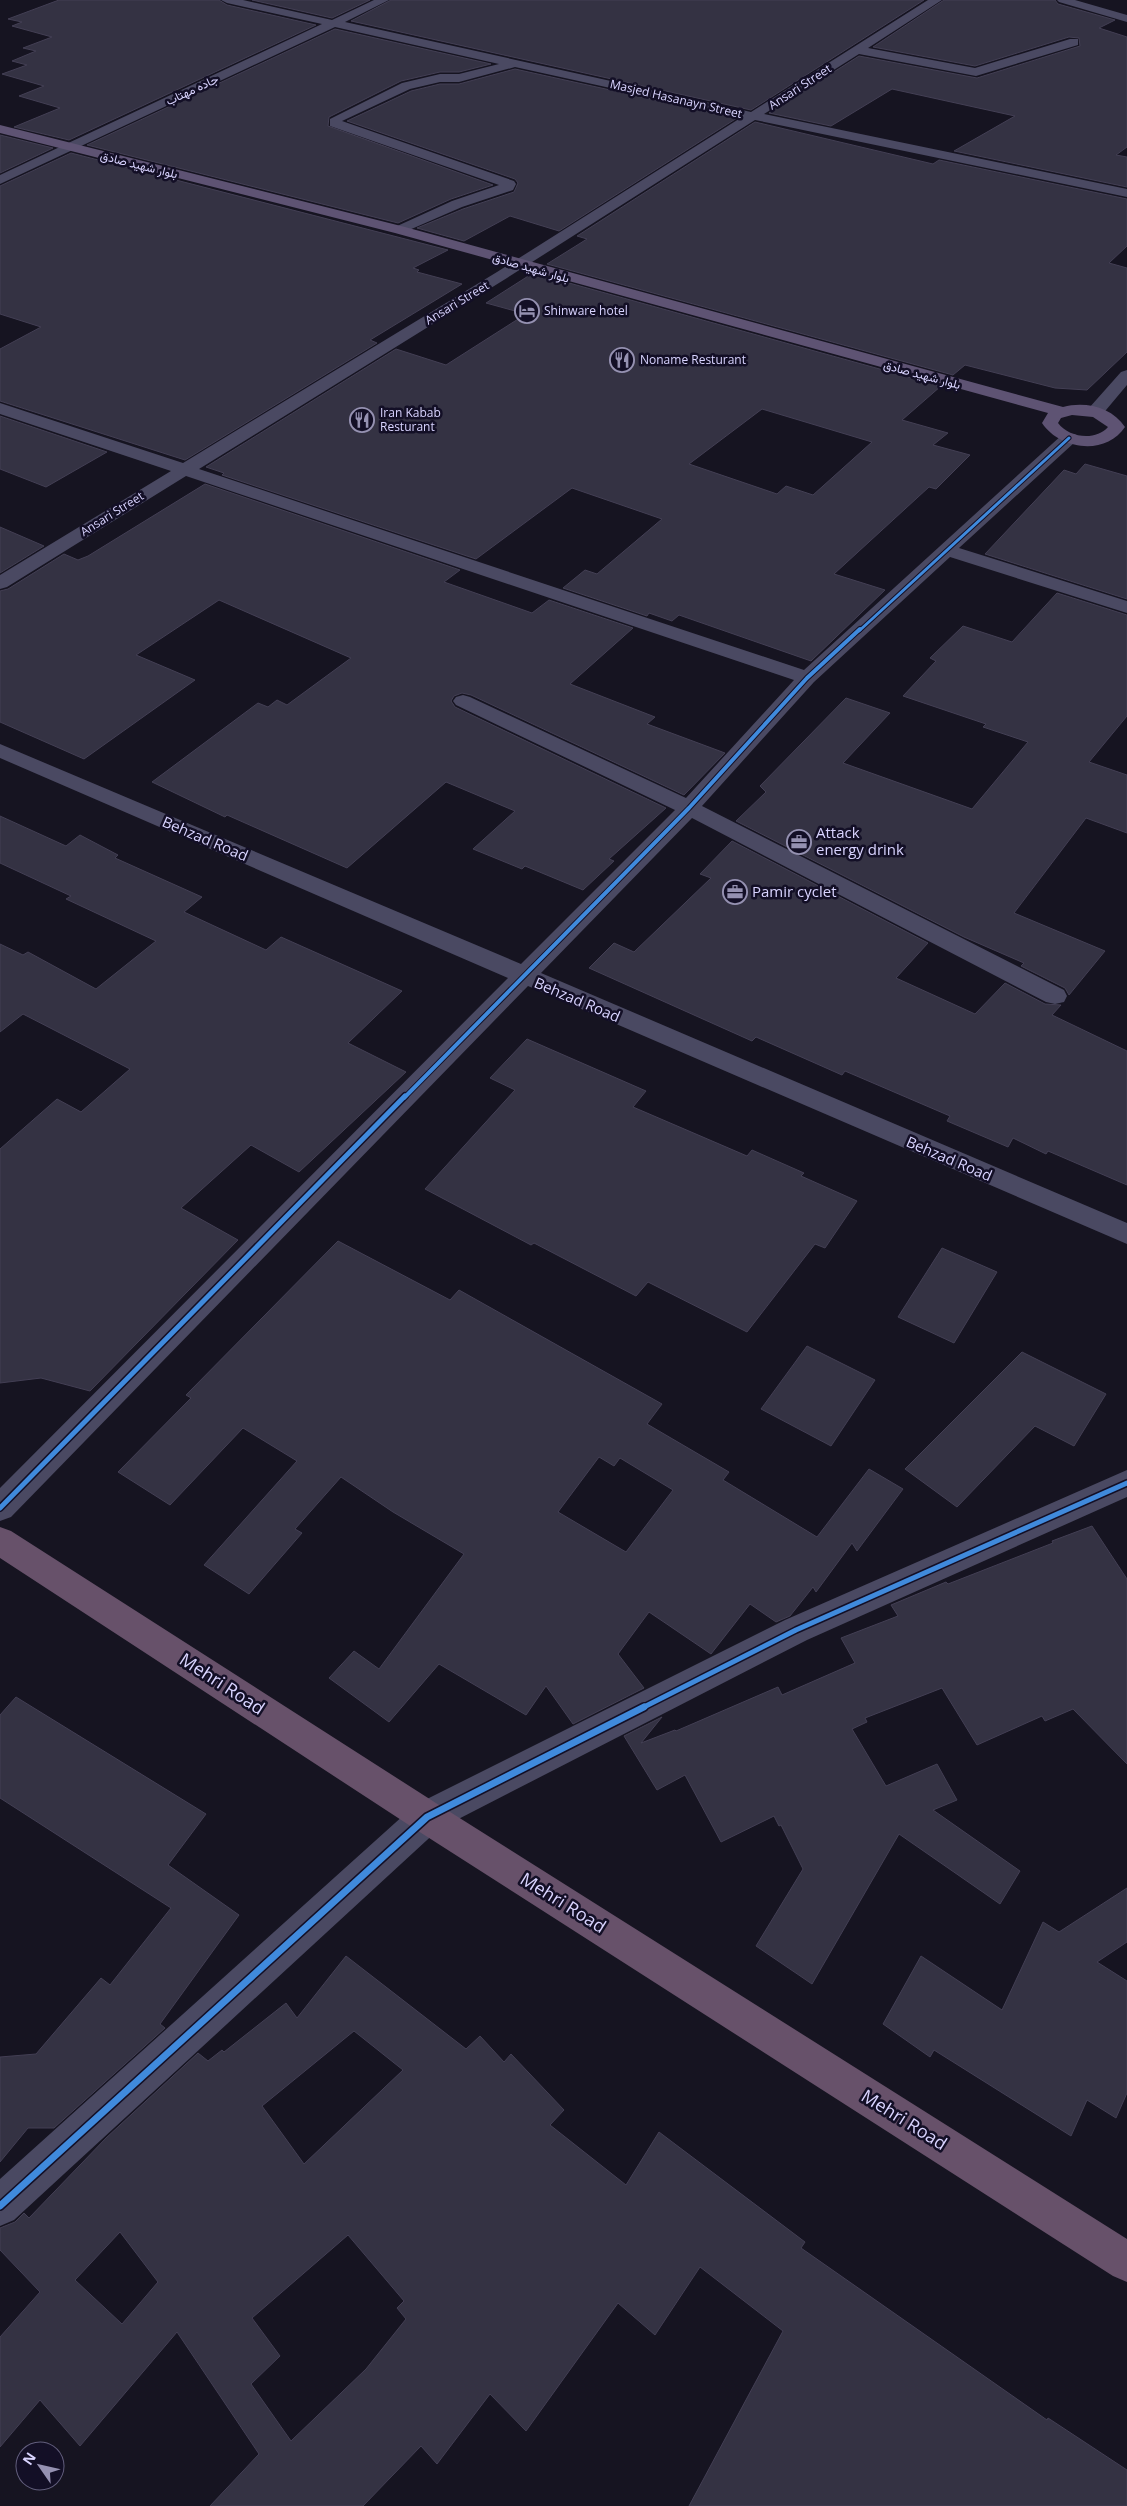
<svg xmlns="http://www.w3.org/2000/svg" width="1127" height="2506" font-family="'Open Sans',Vazirmatn,sans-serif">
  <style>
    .building { fill: #343243; stroke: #433f54; fill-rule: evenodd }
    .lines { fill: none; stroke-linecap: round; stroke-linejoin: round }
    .minor { fill: #4a4962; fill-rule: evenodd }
    .major { fill: #5e5373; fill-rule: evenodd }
    .highway { fill: #67516a; fill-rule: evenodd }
    .cycleway-far3-casing { stroke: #130f26; stroke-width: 5 }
    .cycleway-far2-casing { stroke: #130f26; stroke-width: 6 }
    .cycleway-far1-casing { stroke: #130f26; stroke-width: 8 }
    .cycleway-casing { stroke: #130f26; stroke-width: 10 }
    .cycleway-far3 { stroke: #408adc; stroke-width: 3 }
    .cycleway-far2 { stroke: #408adc; stroke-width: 4 }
    .cycleway-far1 { stroke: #408adc; stroke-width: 5 }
    .cycleway { stroke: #408adc; stroke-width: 7 }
    .labels { text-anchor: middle; stroke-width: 5; stroke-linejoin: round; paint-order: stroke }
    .far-street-label { font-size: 12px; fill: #d9d4ff; stroke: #130f26 }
    .far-poi-label { font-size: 12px; fill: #d9d4ff; stroke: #130f26; text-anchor: start }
    .poi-label { font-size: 15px; fill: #d9d4ff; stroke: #130f26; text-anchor: start }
    .street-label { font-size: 15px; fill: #d9d4ff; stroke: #130f26 }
    .near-street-label { font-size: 18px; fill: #d9d4ff; stroke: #130f26 }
  </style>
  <rect width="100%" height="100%" fill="#161421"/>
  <!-- building -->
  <path class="building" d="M59 0H219L227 5 316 25 69 140 14 127 60 108 19 96 44 86 2 74 27 65 12 61 36 51 23 48 52 37 12 26 22 22 8 19Z
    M252 0H370L332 18Z
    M391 0H924L751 110 351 21Z
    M944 0H1055L1058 4 1115 20 1099 28 1127 37V147L1116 155 1127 157V187L954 151 1015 116 892 89 831 126 769 113 859 56 977 78 1080 46 1079 38 1069 37 975 66 873 47Z
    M335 29 491 64 459 72H440L401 81 329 117 328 126 493 185 451 199 398 223 87 145Z
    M515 69 737 118 559 231 510 216 464 241 417 228 463 209 514 192 518 183 515 179 347 121 411 91 440 84H459Z
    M755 122 933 164 939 160 1127 199V246L1109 263 1127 268V352L1087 390 1055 388 965 365 953 375 547 264 587 239 577 236Z
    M0 135 53 148 0 173Z
    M71 153 448 250 413 268 419 270 417 272 462 284 370 340 377 343 185 460 0 401V349L41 327 0 314V186Z
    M533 273 941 386 902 420 948 433 933 445 970 455 936 489 929 487 834 574 885 590 811 661 679 615 672 621 649 613 647 616 563 588 585 570 597 574 662 519 572 488 476 559 222 475 224 473 206 467 396 349 446 365 526 314 486 303ZM762 409 872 442 813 495 786 486 777 494 689 464Z
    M0 416 107 452 46 487 0 469Z
    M1085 464 1127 476V599L985 554 1064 470 1076 474Z
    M205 484 460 570 444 582 532 613 549 600 633 628 570 684 655 717 647 724 725 753 684 795 471 695 462 693 454 696 451 701 455 707 666 808 609 859 614 861 583 890 525 866 522 869 473 849 515 811 446 782 347 868 227 815 225 817 152 782 258 703 268 707 277 700 287 705 351 658 219 600 136 655 195 680 84 759 0 722V591L8 589 64 554 78 560 88 556Z
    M0 527 44 546 0 573Z
    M1057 593 1127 615V716L1089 762 1127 775V833L1086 818 1014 913 1105 951 1069 995 1065 988 1021 966 1024 963 964 937 736 821 766 792 760 786 846 698 890 713 843 763 972 809 1028 742 983 727 986 724 903 696 936 661 930 658 963 626 1012 642Z
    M0 816 66 846 80 835 118 855 115 858 202 897 184 912 266 950 281 937 402 991 348 1043 406 1072 299 1172 251 1145 181 1208 238 1240 90 1391 41 1378 0 1383V1149L57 1099 81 1112 130 1069 23 1014 0 1032V944L23 955 28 952 96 989 156 941 66 899 71 896 0 863Z
    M732 841 928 943 896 978 975 1014 1005 983 1045 1004 1061 1005 1052 1015 1127 1051V1185L1048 1151 1046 1154 1013 1138 1008 1147 947 1121 950 1116 845 1071 842 1075 756 1037 752 1041 589 968 614 943 634 952 711 878 700 874Z
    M527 1039 646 1091 633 1107 747 1156 752 1150 804 1173 801 1176 857 1201 825 1248 815 1244 747 1332 648 1282 636 1296 534 1243 531 1245 425 1189 515 1090 490 1078Z
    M338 1241 450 1300 459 1290 662 1404 647 1424 729 1472 723 1480 817 1537 869 1469 903 1489 857 1551 852 1543 816 1592 813 1587 790 1616 776 1622 750 1604 711 1654 649 1612 618 1654 644 1688 573 1724 546 1686 526 1715 439 1664 389 1722 329 1678 354 1651 379 1669 464 1554 393 1512 341 1477 295 1529 302 1533 249 1594 204 1565 297 1461 243 1428 170 1505 118 1472 191 1398 186 1395ZM599 1457 614 1466 620 1458 673 1490 626 1552 558 1512Z
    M942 1248 997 1272 954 1343 898 1317Z
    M807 1346 875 1380 831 1446 761 1409Z
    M1022 1352 1106 1394 1074 1446 1035 1426 957 1507 905 1469Z
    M1092 1526 1127 1579V1764L1073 1709 1045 1721 1042 1716 977 1745 942 1688 865 1718 867 1722 852 1729 886 1786 937 1764 957 1800 933 1810 1020 1871 1000 1904 899 1834 812 1984 756 1946 803 1869 781 1825 779 1826 774 1816 721 1842 685 1775 657 1790 624 1736 662 1717 641 1743 675 1730 676 1731 778 1687 782 1695 855 1663 841 1638 898 1616 891 1605 946 1582 948 1584 1053 1543 1052 1541Z
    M16 1697 206 1814 168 1865 239 1915 160 2024 165 2028 54 2128H28L0 2162V2057L36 2054 101 1978 110 1985 171 1908 0 1798V1715Z
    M1127 1888V1942L1097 1962 1127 1981V2093L1116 2118 1087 2100 1071 2136 934 2050 930 2057 883 2024 921 1956 1002 2010 1043 1922 1059 1932Z
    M346 1956 466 2049 480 2036 504 2062 511 2054 564 2110 550 2125 626 2185 659 2132 805 2242 801 2248 1047 2420 1048 2418 1127 2470V2506H689L783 2331 700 2267 655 2335 618 2303 526 2431 490 2394 437 2464 421 2446 363 2506H210L259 2454 177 2332 80 2446 40 2400 0 2447V2337L40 2292 0 2250V2228L15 2222 24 2213 29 2218 106 2138 198 2053 208 2061 222 2050 224 2052 286 2003 297 2018ZM354 2031 403 2070 304 2164 262 2106ZM120 2232 158 2282 122 2324 75 2280ZM348 2235 404 2301 397 2308 406 2319 366 2369 291 2441 251 2384 280 2356 252 2318Z"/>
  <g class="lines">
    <!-- minor -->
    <path class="minor" d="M221 0H243L332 20 374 0H389L345 22 751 112 928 0H942L868 48 975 68 1070 39H1078V45L976 76 859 54 764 114 1127 189V197L755 120 507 278 199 469 804 670 1063 434H1075L1078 438 1075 442 959 548 1127 601V613L950 557 814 682 702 806 1064 990 1067 996 1064 1002 1055 1004 1046 1002 692 818 541 973 1127 1223V1244L528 986 11 1517 0 1521V1488L508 978 0 758V744L521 964 675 810 456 705 453 701 456 697 463 695 470 697 686 798 794 680 186 476 7 587 0 589V575L171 471 0 414V403L183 463 497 272 742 117 515 67 459 82H440L410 89 342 121 514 181 516 184 513 190 462 207 400 234 393 230 395 227 452 201 499 185 330 126V119L402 83 440 74H459L499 64 335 27 0 184V175L322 24 227 3Z
      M1057 0H1075L1127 15V22L1059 2Z
      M1127 370V385L1101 416H1089L1087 412 1089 408 1121 372Z
      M1127 1470V1497L807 1640 439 1829 14 2220 0 2226V2179L415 1805 785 1620Z"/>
    <!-- major -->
    <path class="major" d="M0 125 405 227 1063 407C1085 401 1112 407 1125 427 1106 456 1060 450 1042 423L1048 413 395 233 0 133ZM1072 415 1093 417 1108 427C1096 441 1069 438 1058 423L1061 418Z"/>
    <!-- highway -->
    <path class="highway" d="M0 1527 11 1531 439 1805 1127 2239V2282L1113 2276 415 1829 0 1558Z"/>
    <defs>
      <path id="cycleway-far3" d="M859 631 1069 438"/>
      <path id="cycleway-far2" d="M404 1098 689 808 807 678 860 629"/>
      <path id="cycleway-far1" d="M0 1508 405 1096
        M642 1708 796 1630 1127 1483"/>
      <path id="cycleway" d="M0 2206 427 1817 644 1707"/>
    </defs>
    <!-- cycleway-far3 casing -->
    <use href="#cycleway-far3" class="cycleway-far3-casing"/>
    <!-- cycleway-far2 casing -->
    <use href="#cycleway-far2" class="cycleway-far2-casing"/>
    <!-- cycleway-far1 casing -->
    <use href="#cycleway-far1" class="cycleway-far1-casing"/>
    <!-- cycleway casing -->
    <use href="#cycleway" class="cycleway-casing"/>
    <!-- cycleway-far3 -->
    <use href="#cycleway-far3" class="cycleway-far3"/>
    <!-- cycleway-far2 -->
    <use href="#cycleway-far2" class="cycleway-far2"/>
    <!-- cycleway-far1 -->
    <use href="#cycleway-far1" class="cycleway-far1"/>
    <!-- cycleway -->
    <use href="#cycleway" class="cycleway"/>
  </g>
  <!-- icons -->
  <defs>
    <symbol id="hotel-ring" viewBox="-11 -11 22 22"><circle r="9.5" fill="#130f26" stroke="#9591b1" stroke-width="1.5"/><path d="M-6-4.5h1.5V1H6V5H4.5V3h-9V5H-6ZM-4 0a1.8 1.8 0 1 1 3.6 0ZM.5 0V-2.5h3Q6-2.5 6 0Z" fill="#9591b1"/></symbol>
    <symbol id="restaurant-ring" viewBox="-11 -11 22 22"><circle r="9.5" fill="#130f26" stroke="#9591b1" stroke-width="1.5"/><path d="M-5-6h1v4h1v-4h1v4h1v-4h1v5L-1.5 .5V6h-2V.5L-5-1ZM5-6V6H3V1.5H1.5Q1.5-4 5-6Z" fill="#9591b1"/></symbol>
    <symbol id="office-ring" viewBox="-11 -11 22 22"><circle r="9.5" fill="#130f26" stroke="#9591b1" stroke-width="1.5"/><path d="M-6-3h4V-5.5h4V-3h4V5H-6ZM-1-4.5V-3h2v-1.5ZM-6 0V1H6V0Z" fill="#9591b1"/></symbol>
  </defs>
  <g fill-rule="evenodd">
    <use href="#hotel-ring" x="513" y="297" width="28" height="28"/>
    <use href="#restaurant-ring" x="608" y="346" width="28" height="28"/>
    <use href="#restaurant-ring" x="348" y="406" width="28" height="28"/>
    <use href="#office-ring" x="785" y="828" width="28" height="28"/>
    <use href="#office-ring" x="721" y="878" width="28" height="28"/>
  </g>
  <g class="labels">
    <!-- far-street labels -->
    <g class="far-street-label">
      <text transform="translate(800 87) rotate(-33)" y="4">Ansari Street</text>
      <text transform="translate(192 90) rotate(-25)" y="4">جاده مهتاب</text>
      <text transform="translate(676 99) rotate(13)" y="4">Masjed Hasanayn Street</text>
      <text transform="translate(139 165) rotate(14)" y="4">بلوار شهید صادق</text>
      <text transform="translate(531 268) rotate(16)" y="4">بلوار شهید صادق</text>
      <text transform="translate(457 303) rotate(-31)" y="4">Ansari Street</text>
      <text transform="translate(922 375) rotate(15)" y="4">بلوار شهید صادق</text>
      <text transform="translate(112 514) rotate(-32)" y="4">Ansari Street</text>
    </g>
    <!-- far-poi labels -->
    <g class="far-poi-label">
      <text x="544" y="315">Shinware hotel</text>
      <text x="640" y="364">Noname Resturant</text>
      <text x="380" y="417">Iran Kabab<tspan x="380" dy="14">Resturant</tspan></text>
    </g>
    <!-- poi labels -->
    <g class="poi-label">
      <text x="816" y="838">Attack<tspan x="816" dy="17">energy drink</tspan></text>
      <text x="752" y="897">Pamir cyclet</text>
    </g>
    <!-- street labels -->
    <g class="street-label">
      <text transform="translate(205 839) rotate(23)" y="5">Behzad Road</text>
      <text transform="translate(577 1000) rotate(23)" y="5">Behzad Road</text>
      <text transform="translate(949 1159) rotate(23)" y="5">Behzad Road</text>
    </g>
    <!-- near-street labels -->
    <g class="near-street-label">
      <text transform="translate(222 1684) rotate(33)" y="6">Mehri Road</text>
      <text transform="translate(563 1903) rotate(32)" y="6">Mehri Road</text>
      <text transform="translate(904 2120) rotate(32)" y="6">Mehri Road</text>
    </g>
  </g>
  <!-- north arrow -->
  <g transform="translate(40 2466) rotate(304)"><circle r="24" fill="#130f26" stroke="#625e7d"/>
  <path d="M0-4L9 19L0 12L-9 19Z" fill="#9591b1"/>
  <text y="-8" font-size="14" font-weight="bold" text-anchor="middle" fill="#d9d4ff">N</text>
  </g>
</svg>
